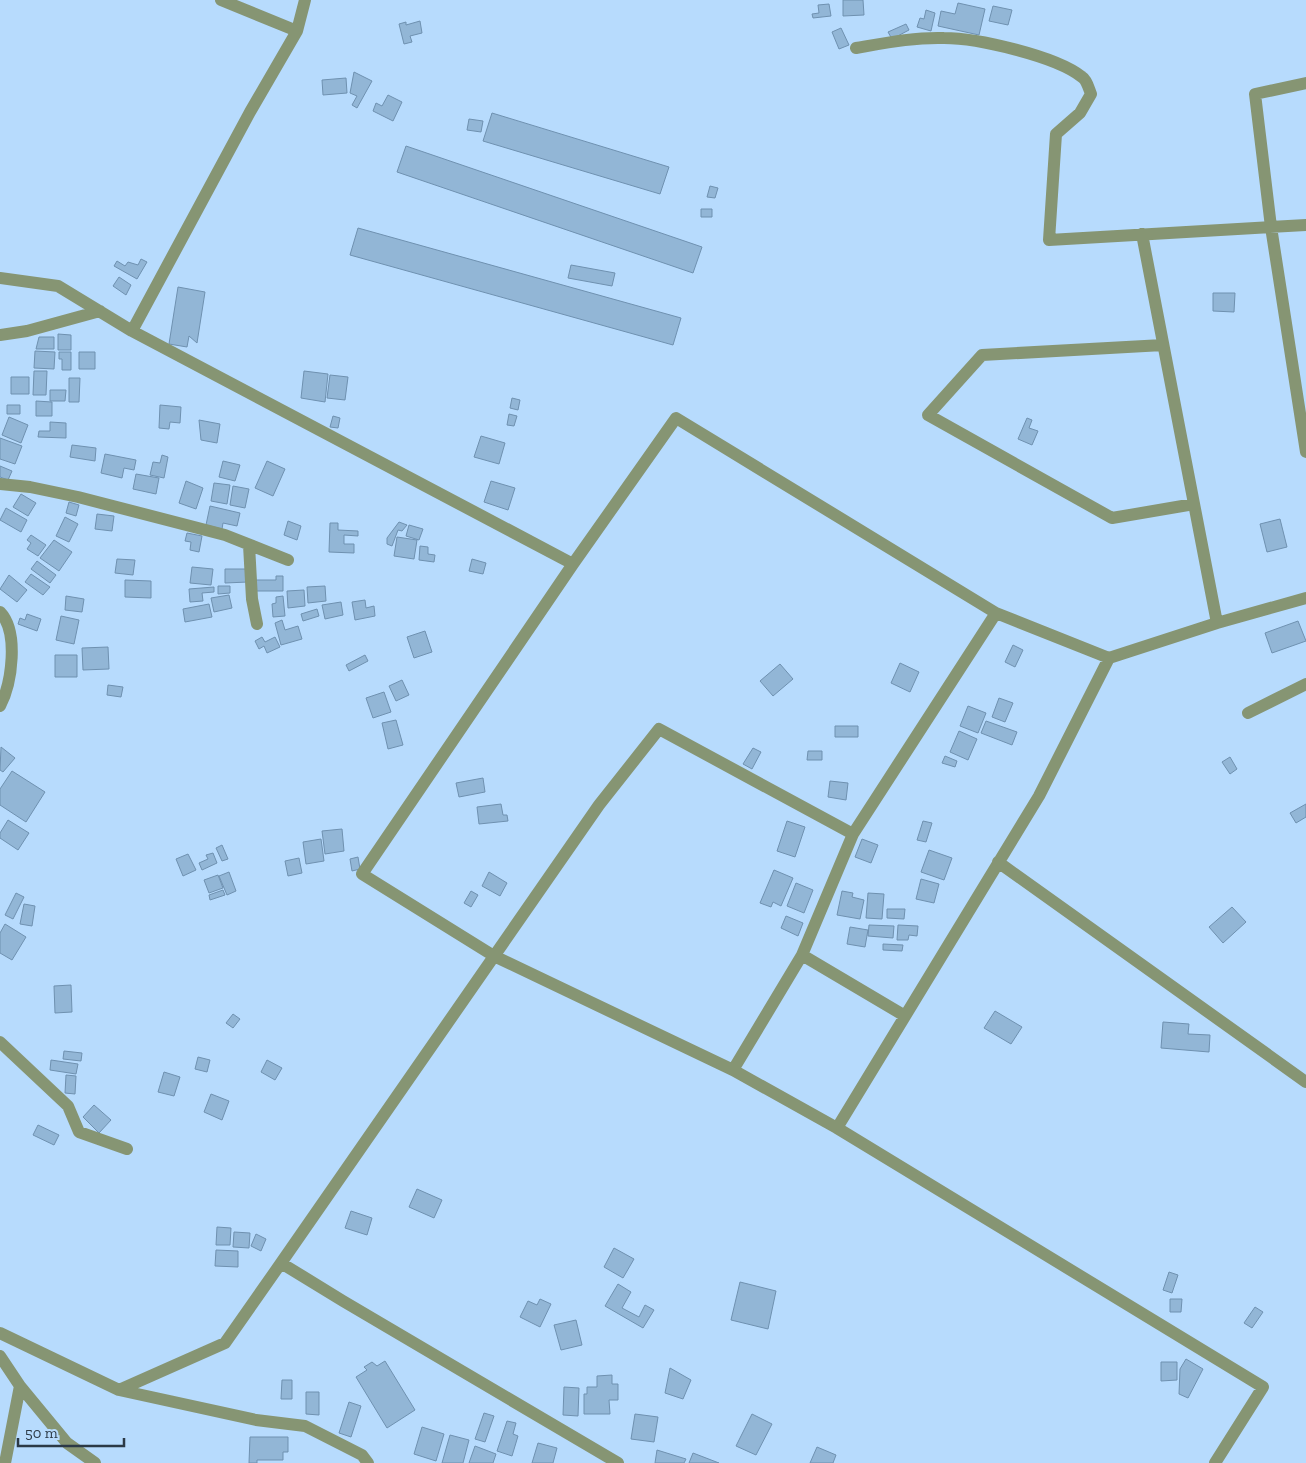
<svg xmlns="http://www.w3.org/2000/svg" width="1306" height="1463" font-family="'Zilla Slab',serif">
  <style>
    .building { fill: #92b6d6; stroke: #6f91b0 }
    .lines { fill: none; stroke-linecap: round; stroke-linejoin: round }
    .minor { stroke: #869573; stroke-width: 12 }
  </style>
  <rect width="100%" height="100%" fill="#b7dbfd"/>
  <!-- building -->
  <path class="building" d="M843 0H863L864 15 843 16Z
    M958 3 985 9 979 35 938 26 941 11 955 14Z
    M829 4 831 16 813 18 812 14 819 13 818 5Z
    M993 6 1012 10 1008 25 989 21Z
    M926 10 935 13 931 31 917 27 920 18 924 19Z
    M420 21 422 33 410 36 412 42 404 44 399 24 406 22V25Z
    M906 24 909 30 892 39 888 32Z
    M841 28 849 45 839 49 832 32Z
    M354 72 372 81 357 108 352 105 357 96 350 93Z
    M346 78 347 93 323 95 322 80Z
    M388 95 402 102 393 121 373 111 376 103 382 106Z
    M492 113 669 167 660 194 483 141Z
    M469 119 483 121 481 132 467 130Z
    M406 146 702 247 693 273 397 172Z
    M710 186 718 188 715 198 707 197Z
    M701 209H712V217H701Z
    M358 228 681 318 673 345 350 255Z
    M141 259 147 262 137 279 114 266 117 261 125 266 128 262 138 265Z
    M571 265 615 273 612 286 568 278Z
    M119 277 131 285 126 295 113 286Z
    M178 287 205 292 197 343 189 336 187 347 169 344Z
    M1213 293H1235L1234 312 1213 311Z
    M58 334 71 335V350H58Z
    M39 337H54V349H36Z
    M35 351 55 352 54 369 34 368Z
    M59 352H71V370H62V359H59Z
    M79 352H95V369H79Z
    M34 371H47L46 395H33Z
    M304 371 328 374 325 402 301 398Z
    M330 375 348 377 345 400 327 398Z
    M11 377H29V394H11Z
    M69 378H80L79 402H69Z
    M50 390H66L65 401H50Z
    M512 398 520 400 518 410 510 408Z
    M36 401 52 402V416H36Z
    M7 405H20V414H7Z
    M160 405 181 407 180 423 170 422 169 429 159 428Z
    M509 414 517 416 514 426 507 425Z
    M333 416 340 418 338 428 330 427Z
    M9 417 28 425 21 443 2 435Z
    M1027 418 1032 420 1029 428 1038 431 1032 445 1018 439Z
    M199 420 220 424 217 443 201 440Z
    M50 422 66 423V438L38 437 39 431H50Z
    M481 436 505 443 499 464 474 457Z
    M0 438 22 446 15 464 0 459Z
    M72 445 96 448 95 461 70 457Z
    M105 454 136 460 134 470 124 468 122 478 101 473Z
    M162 455 168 457 164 478 150 475 153 462 160 463Z
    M223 461 240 465 235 481 219 477Z
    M267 461 285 469 273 496 255 488Z
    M0 466 12 471 8 480 0 477Z
    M136 474 159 478 156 494 133 489Z
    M186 481 203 488 196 509 179 503Z
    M491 481 515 488 508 510 484 502Z
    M214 483 230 485 227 504 211 501Z
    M233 486 249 489 245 508 230 505Z
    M21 494 36 503 28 516 13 507Z
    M69 502 79 505 76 516 66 513Z
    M210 506 240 513 237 526 223 523 222 529 206 525Z
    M6 508 27 520 21 532 0 520Z
    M97 514 114 516 112 531 95 529Z
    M65 517 78 524 69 542 56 536Z
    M1280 519 1287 547 1267 552 1260 524Z
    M288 521 301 526 297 540 284 535Z
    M399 522 407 525 402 531 398 530 392 546 387 544V538Z
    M330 523H338V530L358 531V536L344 535V544H354V553L329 552Z
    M409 525 423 529 419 540 406 536Z
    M187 533 202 536 199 552 190 550 191 542 185 541Z
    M31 535 46 545 38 556 27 549 31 543 27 540Z
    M397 537 417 540 414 559 394 556Z
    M54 540 72 552 59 571 40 558Z
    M420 546 428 547V554L435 555 434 562 419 560Z
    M117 559 135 560 133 575 115 573Z
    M472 559 486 563 483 574 469 571Z
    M37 561 56 575 50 583 31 569Z
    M192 567 213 569 211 585 190 583Z
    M225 569H247L248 582 225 583Z
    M31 574 50 587 43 595 25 582Z
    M9 575 27 590 17 602 0 589Z
    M276 576H283V591H255V580H276Z
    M125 580 151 581V598L125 597Z
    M218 586H230V593L218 594Z
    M325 586 326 601 308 603 307 587Z
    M214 587V592L202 593 203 601 190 602 189 589Z
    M304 590 305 606 288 608 287 591Z
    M229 595 232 608 214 612 211 598Z
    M66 596 84 599 82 612 65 610Z
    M283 596 285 616 273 617 272 604 276 603V597Z
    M365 600 366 608 374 606 375 616 355 620 352 602Z
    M341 602 343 615 325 619 322 605Z
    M209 604 212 617 185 622 183 609Z
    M317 609 319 616 303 621 301 614Z
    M27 614 41 619 37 631 18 624 20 618 25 620Z
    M61 616 79 620 74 644 56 640Z
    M282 620 285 630 298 626 302 639 281 645 275 623Z
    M1298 621 1306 641 1272 653 1265 633Z
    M425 631 432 652 414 658 407 637Z
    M262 637 265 642 275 637 280 647 267 653 264 646 259 649 255 641Z
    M1013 645 1023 650 1015 667 1005 662Z
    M108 647 109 669 83 670 82 648Z
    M55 655H77V677H55Z
    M365 655 368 661 349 671 346 665Z
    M900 663 919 672 910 692 891 683Z
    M780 664 793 679 773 696 760 681Z
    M402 680 409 695 396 701 389 686Z
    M108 685 123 687 121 697 107 695Z
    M384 692 391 712 373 718 366 698Z
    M999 698 1013 703 1005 722 992 717Z
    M968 706 986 713 978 733 960 726Z
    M396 720 403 745 388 749 382 723Z
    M986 721 1017 732 1012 745 981 733Z
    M835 726H858V737H835Z
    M959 731 977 739 968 760 950 752Z
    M1 747 15 758 3 772 0 770Z
    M753 748 761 752 752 769 743 764Z
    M808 751H822V760H807Z
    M945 756 957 761 955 767 942 763Z
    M1230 757 1237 769 1230 774 1222 762Z
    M12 771 45 792 26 822 0 805V789Z
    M483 778 485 792 459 797 456 783Z
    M830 781 848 783 846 800 828 797Z
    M501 804 503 815H507L508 821 479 824 477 807Z
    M1306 804V817L1296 823 1290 813Z
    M8 820 29 833 18 850 0 838V833Z
    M787 821 805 827 795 857 777 851Z
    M923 821 932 823 926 842 917 840Z
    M342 829 344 851 325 854 322 831Z
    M321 839 324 861 306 864 303 842Z
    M862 839 878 845 871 863 855 857Z
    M222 845 228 859 222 861 216 848Z
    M929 850 952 858 944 880 921 872Z
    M213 853 217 863 202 870 199 863 208 859 206 855Z
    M188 854 196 870 183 876 176 859Z
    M358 857 360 869 352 871 350 859Z
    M299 858 302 873 288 876 285 861Z
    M774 870 793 878 781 906 773 902 771 907 760 903Z
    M229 872 236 891 227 895 219 876Z
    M489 872 507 883 500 896 482 886Z
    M218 875 223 888 209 893 204 880Z
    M921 879 939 884 934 903 916 899Z
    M796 883 813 890 804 913 787 906Z
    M223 890 225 895 210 900 209 895Z
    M471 891 478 895 471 907 464 903Z
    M842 891 853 893 852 897 864 900 860 919 837 915Z
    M16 893 24 897 13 919 5 915Z
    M868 893 884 894 882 919 866 918Z
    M24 904 35 906 32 926 20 924Z
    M1232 907 1246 922 1223 943 1209 927Z
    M887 909H905L904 919 887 918Z
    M786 916 803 923 798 936 781 928Z
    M5 924 26 937 12 960 0 953V933Z
    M869 925 894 926 893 938 868 936Z
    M898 925 918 926 917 936 909 935 908 940H897Z
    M850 927 868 930 865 947 847 944Z
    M883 944 903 945 902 951 883 950Z
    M71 985 72 1012 55 1013 54 986Z
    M995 1011 1022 1027 1011 1044 984 1028Z
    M233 1014 240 1019 233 1028 226 1023Z
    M1163 1022 1189 1024 1188 1034 1210 1035 1209 1052 1161 1048Z
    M64 1051 82 1053 81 1061 63 1059Z
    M198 1057 210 1060 207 1072 195 1069Z
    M51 1060 78 1064 76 1074 50 1070Z
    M267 1060 282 1068 275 1080 261 1072Z
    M164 1072 180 1077 174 1096 158 1092Z
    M66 1075 76 1076 75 1094 65 1093Z
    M211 1094 229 1101 222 1120 204 1112Z
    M94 1105 111 1120 99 1133 83 1117Z
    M38 1125 59 1135 54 1145 33 1135Z
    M417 1189 442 1200 434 1218 409 1207Z
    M351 1211 372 1218 367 1235 345 1228Z
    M217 1227 231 1228 230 1245H216Z
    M234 1232 250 1233 249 1248 233 1247Z
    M256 1234 266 1239 261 1251 251 1246Z
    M614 1248 634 1259 623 1278 604 1267Z
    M216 1250 238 1251V1267L215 1266Z
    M1169 1272 1178 1275 1172 1293 1163 1290Z
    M740 1282 776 1291 768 1329 731 1320Z
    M618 1284 631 1292 622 1308 639 1317 645 1305 654 1310 643 1328 605 1306Z
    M540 1299 551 1304 540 1327 520 1317 528 1301 537 1305Z
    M1170 1299H1182L1181 1312H1170Z
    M1255 1307 1263 1312 1252 1328 1244 1323Z
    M576 1320 582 1345 561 1350 554 1325Z
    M1186 1359 1203 1369 1188 1398 1179 1394 1180 1369Z
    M385 1361 415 1410 387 1428 356 1377 367 1370 364 1367 372 1362 377 1366Z
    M1161 1362H1177V1380L1161 1381Z
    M670 1368 691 1380 683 1399 665 1393Z
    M612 1375V1384H618V1400H609L610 1414H584V1394H587V1387H597V1376Z
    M282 1380H292V1399H281Z
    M564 1387 579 1388 578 1416 563 1415Z
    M306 1392H319V1415L306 1414Z
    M349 1402 361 1406 351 1437 339 1433Z
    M484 1413 494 1416 485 1442 475 1439Z
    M635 1414 658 1417 654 1442 631 1439Z
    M752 1414 772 1424 756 1455 736 1446Z
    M507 1421 516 1423 513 1434 518 1436 512 1456 497 1451Z
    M422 1427 444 1434 436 1461 414 1454Z
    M450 1435 469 1440 463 1463H442Z
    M250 1437H288V1452H283V1460H257V1463H249Z
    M538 1443 557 1448 553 1463H532Z
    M475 1446 496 1454 493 1463H469Z
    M817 1447 836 1455 833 1463H810Z
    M657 1450 686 1459 684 1463H655Z
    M693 1453 719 1463H689Z"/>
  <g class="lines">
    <!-- minor -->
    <path class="minor" d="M221 0 297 31
      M856 48C885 43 915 37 944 38 977 38 1056 56 1082 77 1087 80 1089 89 1091 94L1080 113 1056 134 1049 240 1306 225
      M1306 83 1255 94 1271 227 1306 452
      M1142 234 1217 623
      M0 278 58 286 132 331 573 564
      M132 331 250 112 297 31 305 0
      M0 335 27 331 100 311
      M1163 345 982 355 928 415 1112 518 1194 504
      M0 484 30 487 78 497 225 535 288 560
      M249 545 252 599 257 624
      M0 612C19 632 12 683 0 706
      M1109 658 1039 796 837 1128 733 1070 494 956 362 874 573 564 676 418 996 613 1109 658 1217 623 1306 598
      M1248 713 1306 684
      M998 862 1306 1082
      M802 955 853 834 996 613
      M0 1042 68 1106 79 1132 127 1149
      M733 1070 802 955 905 1016
      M837 1128 1263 1387 1215 1463
      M281 1263 599 805 659 729 853 834
      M0 1333 119 1390 256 1420 305 1426 362 1455 368 1463
      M0 1356 20 1386 67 1443 95 1463
      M119 1390 225 1343 281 1263 343 1301 618 1463
      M5 1463 20 1386"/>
  </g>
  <!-- scale -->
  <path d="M18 1438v8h106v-8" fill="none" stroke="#2b3946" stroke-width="2.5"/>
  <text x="25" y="1438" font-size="15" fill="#2b3946" stroke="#b7dbfd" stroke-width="4" paint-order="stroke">50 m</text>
</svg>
